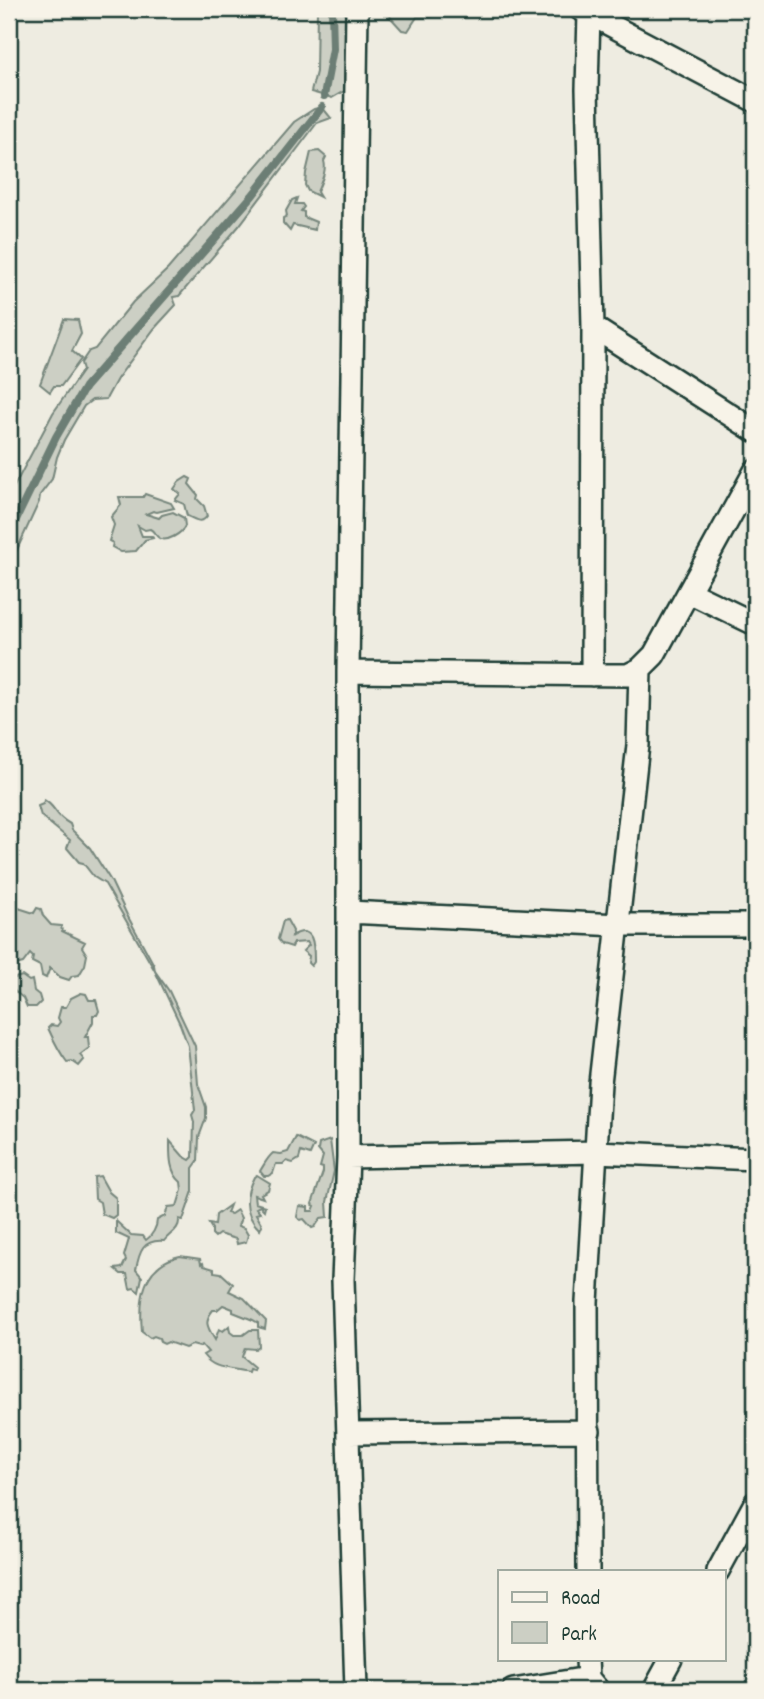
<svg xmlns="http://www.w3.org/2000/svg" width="764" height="1699" font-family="Dekko,sans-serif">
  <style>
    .green { fill: #cccfc4; stroke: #76867c; stroke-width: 2 }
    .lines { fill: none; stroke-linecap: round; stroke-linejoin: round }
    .stream { stroke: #6c7e74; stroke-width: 8 }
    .minor-casing { stroke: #1f3d34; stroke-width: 26 }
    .minor { stroke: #f7f3e8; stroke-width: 21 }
  </style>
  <rect width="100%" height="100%" fill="#eeece1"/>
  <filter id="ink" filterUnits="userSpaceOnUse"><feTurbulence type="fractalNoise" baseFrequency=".0143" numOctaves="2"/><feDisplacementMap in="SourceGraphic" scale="14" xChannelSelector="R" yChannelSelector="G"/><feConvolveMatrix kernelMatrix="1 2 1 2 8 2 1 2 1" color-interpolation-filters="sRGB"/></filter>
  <g filter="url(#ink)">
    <!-- green -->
    <path class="green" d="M317 9H348L344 91 332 98 311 92 316 72Z
      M388 9H443L431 17H417L408 31 402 30 391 18Z
      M322 107 331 118 317 123 239 226 179 296 173 297 176 305 154 329 117 379 106 399 92 400 84 406 64 440 57 457 52 479 40 495 39 502 9 567V496L53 413 83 370 81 363 89 351 95 349 133 302 168 269 294 122 314 109Z
      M319 151 326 157 324 161C327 171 321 182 317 192L320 197 308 191 305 185 306 173 311 152Z
      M297 198 295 204H302L304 207 301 211 304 212V217L316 222 315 230 293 225 290 231 283 223V218L287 216 286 211 292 200Z
      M64 319 78 320 81 334 72 351 81 359 61 386H54L50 392 40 384Z
      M187 477 191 479 189 484 198 495 197 499 204 506 207 516C201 525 195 519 187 516L184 504 175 500 180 494 174 489 179 482Z
      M145 494 171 503 174 508 157 512 153 511 146 514 159 518 162 515 173 512 184 518 185 526C182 533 167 543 159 538 155 535 154 531 150 529L145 530 138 526 142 536H152L153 538 145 540 136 551 121 552 112 547 113 543 109 541 114 525 111 517 121 505 119 497H143Z
      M44 800C57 807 53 815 70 824L72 830 90 848 111 881 127 915 154 965 155 971 169 991 195 1046 198 1084 206 1107V1118L199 1137 198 1161 193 1168V1191L183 1220 179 1219C180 1230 170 1233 164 1241 143 1239 139 1252 136 1270L142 1277 139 1292 134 1288 130 1289 127 1274H121L115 1269 122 1268 126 1260 124 1256 129 1239 116 1233V1221L131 1235 143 1236 146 1240C152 1236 157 1227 157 1220L165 1216 168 1207 177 1206 182 1190 181 1182C169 1172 170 1155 170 1141L183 1156 190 1160 193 1157 194 1122 192 1115 195 1110 188 1046 180 1024 155 971 105 884 94 877 83 863 79 862 67 848 70 840 41 816 38 806 43 804Z
      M9 905 34 913 37 908 41 909 43 916 51 925 61 926 62 931 85 942 82 947 87 955 85 965 79 975 72 976 69 980 60 977 50 968 46 978 42 976 40 966 32 962 33 957 30 954 23 963 12 966 9 963Z
      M287 920 293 931 292 936C315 922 314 948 314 962L311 966 308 963 309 956 303 951 309 945 307 942 294 943 292 947 282 944 278 939 283 921Z
      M22 976 29 981 32 980 34 991 39 995 41 1002 36 1007H27L23 998 12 989 11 979Z
      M81 993 86 994 89 1000H96L99 1011 97 1015H93V1022L85 1037H88L89 1048 80 1055 84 1060 79 1066 72 1061 67 1062C60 1053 53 1039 48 1028L51 1025 57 1026 60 1022 58 1018 61 1007H66L71 998Z
      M296 1137 314 1146 310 1155 301 1152 299 1159 293 1163 286 1161 283 1164H276L273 1173 268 1176H264L260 1171C264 1165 267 1158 273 1153L281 1154 288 1152Z
      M330 1140 334 1171 327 1202 328 1217 321 1218 315 1227 312 1228 304 1219 300 1220 297 1217 299 1206 308 1207V1211H313L315 1206 312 1204 323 1172V1168L320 1167 323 1156 318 1150 319 1144Z
      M257 1175 270 1183 268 1190 261 1194 263 1198 254 1195 255 1203 265 1206 264 1210 260 1206 256 1208 260 1213 256 1214 262 1225 260 1230C244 1215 244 1196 254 1177Z
      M100 1176 109 1192 116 1198V1215L112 1218 102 1214 100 1202 95 1199 94 1177Z
      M230 1205 227 1213 231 1214 237 1210 241 1218 238 1226 244 1228 248 1235 246 1242 237 1244 236 1239 219 1234 215 1237 212 1234V1229L209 1224 215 1225 216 1215Z
      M180 1256 200 1259 201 1264 203 1263 204 1266 214 1269V1272L221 1273 233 1284 229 1291 244 1298 266 1321 265 1329 258 1327V1323L253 1320 233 1312V1309L223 1305 217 1310H213C203 1322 208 1328 215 1340L219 1329 223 1331 229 1326 230 1332 234 1335H243L250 1330H258L259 1346 255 1349 245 1348 242 1357 254 1367 253 1370 249 1369 248 1372C231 1367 215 1371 203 1355L208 1352 202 1345 199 1347 192 1345 185 1348 168 1342 164 1344 160 1342 159 1338 154 1336 150 1338 142 1332C139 1299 142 1265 180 1256Z"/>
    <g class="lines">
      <!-- stream -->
      <path class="stream" d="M324 96 333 49 332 9
        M9 534 56 437 85 387 252 196 322 107"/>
      <defs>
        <path id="minor" d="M580 9 755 101
          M589 13 587 89 593 327 592 675
          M593 327 755 431
          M689 592 755 624
          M348 672 628 675 640 669 654 655 755 471
          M348 912 619 925H755
          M348 1157 596 1152 755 1159
          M348 1433 589 1431
          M588 1571 587 1302 600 1083 638 745 640 669
          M718 1571 755 1503
          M587 1659 588 1678 598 1690
          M356 1690 343 1280 348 1157V672L357 9
          M513 1690 588 1678
          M654 1690 671 1659"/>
      </defs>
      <!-- minor casing -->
      <use href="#minor" class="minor-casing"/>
      <!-- minor -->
      <use href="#minor" class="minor"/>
    </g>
  </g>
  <!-- margin -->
  <rect width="764" height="1699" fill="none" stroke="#f7f3e8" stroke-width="35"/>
  <rect x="18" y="18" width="729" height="1664" fill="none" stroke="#1f3d34" stroke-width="2.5" filter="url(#ink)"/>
  <!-- legend -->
  <rect x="498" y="1570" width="228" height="91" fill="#f7f3e8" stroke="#a1aaa0" stroke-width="2"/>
  <rect x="512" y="1592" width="35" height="10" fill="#f7f3e8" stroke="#a1aaa0" stroke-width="2"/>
  <text x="561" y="1604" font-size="21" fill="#1f3d34">Road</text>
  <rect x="512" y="1622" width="35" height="21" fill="#cccfc4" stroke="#a1aaa0" stroke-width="2"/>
  <text x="561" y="1640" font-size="21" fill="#1f3d34">Park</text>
</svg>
